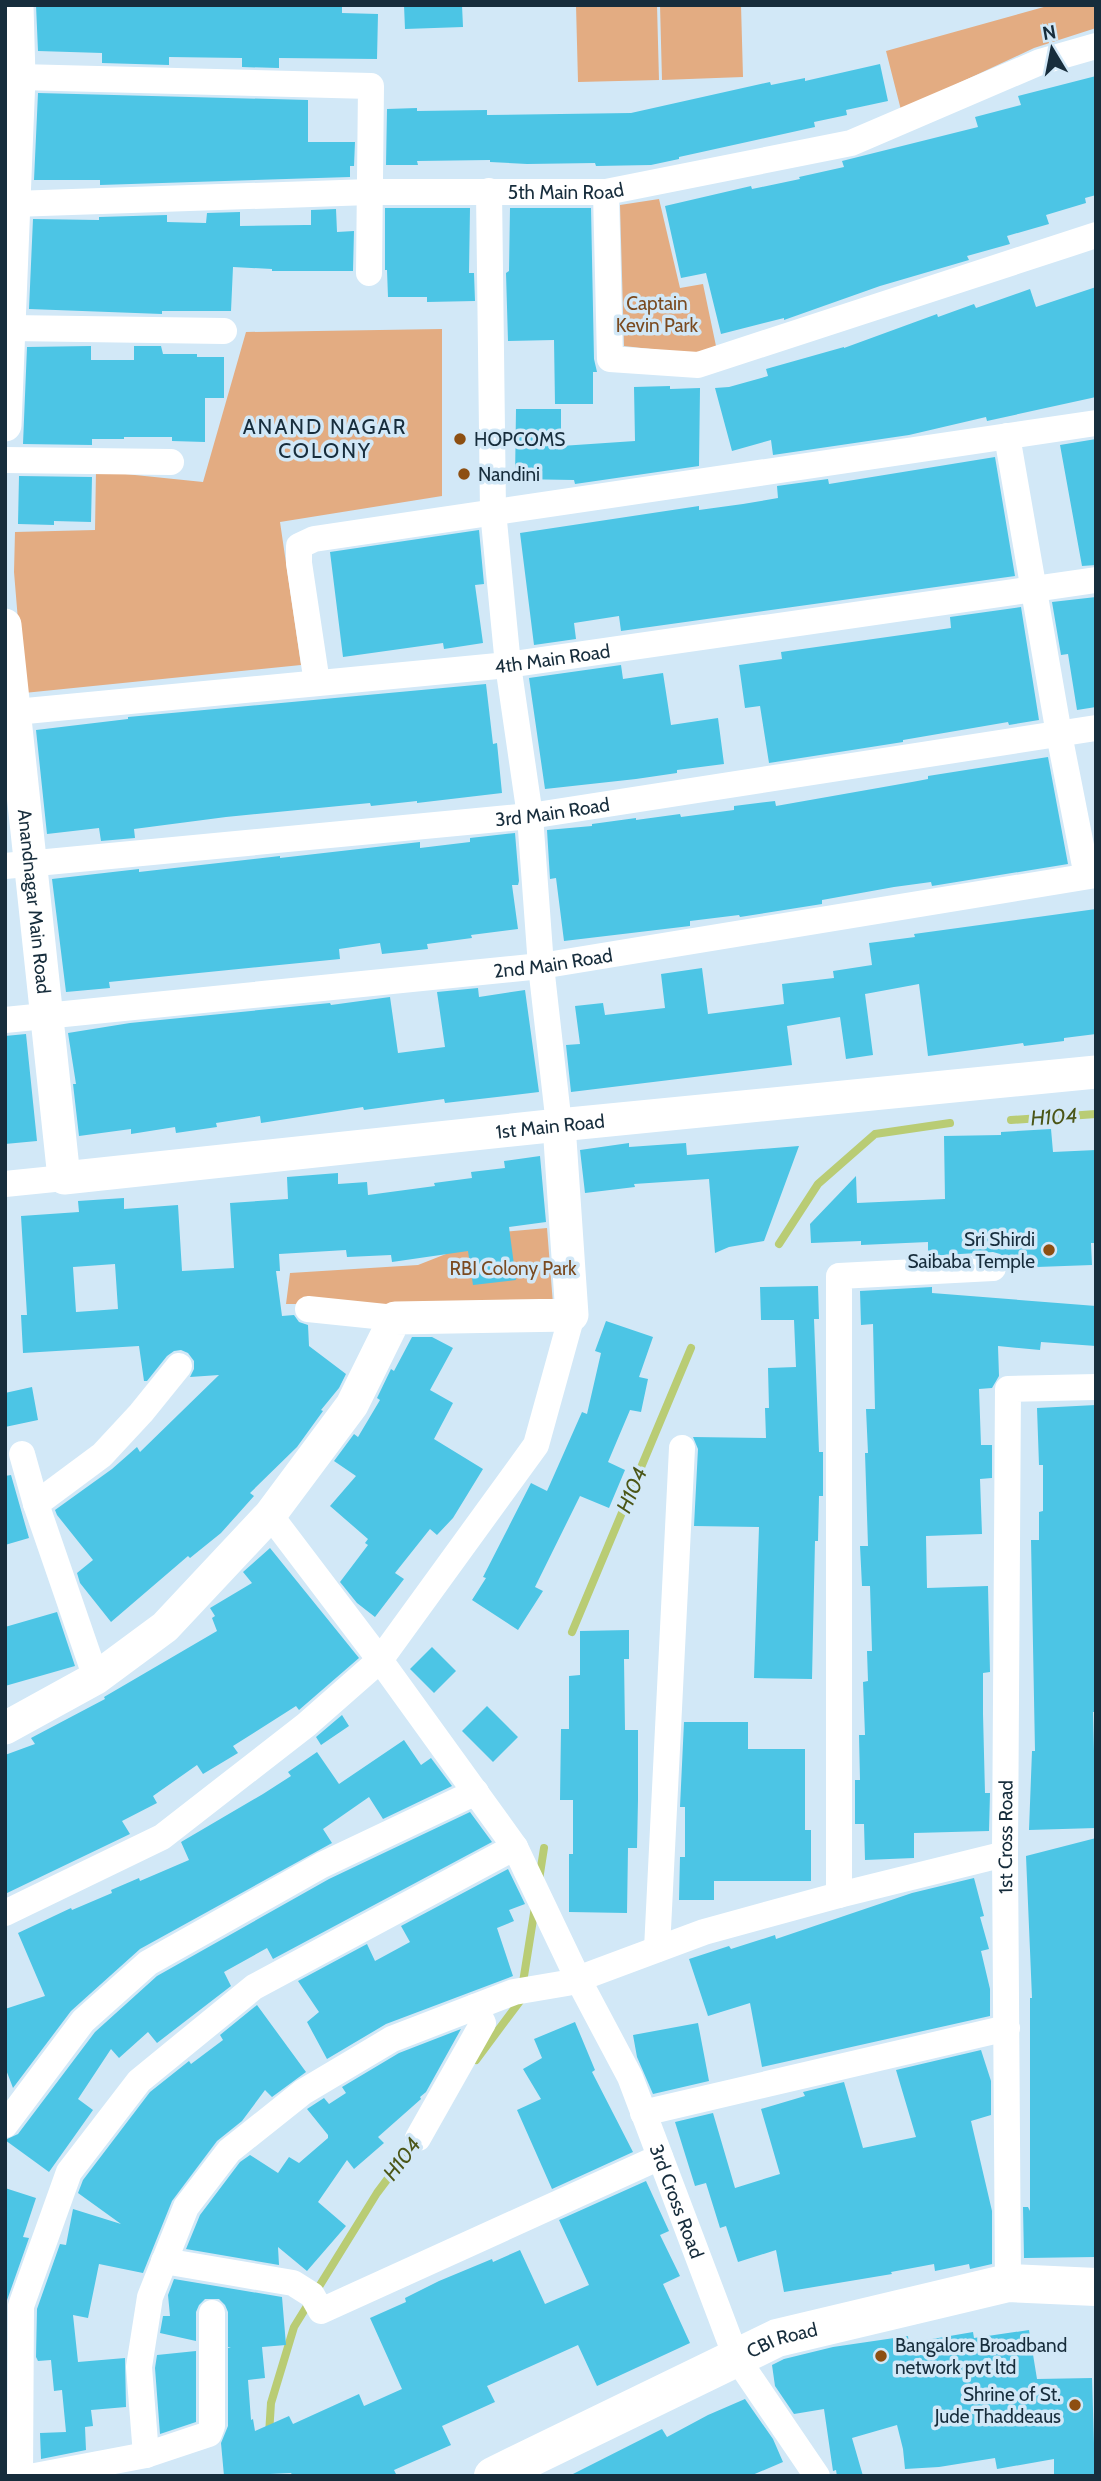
<svg xmlns="http://www.w3.org/2000/svg" width="1101" height="2481" font-family="Cabin,sans-serif">
  <style>
    .green { fill: #e3ac82 }
    .lines { fill: none; stroke-linecap: round; stroke-linejoin: round }
    .stream { stroke: #b9cc74; stroke-width: 8 }
    .building { fill: #4cc5e5; fill-rule: evenodd }
    .minor { stroke: #fff; stroke-width: 26 }
    .tertiary { stroke: #fff; stroke-width: 33 }
    .secondary { stroke: #fff; stroke-width: 38 }
    .poi-dot { fill: #8d4f12; stroke: #d2e8f7; stroke-width: 2.5 }
    .labels { text-anchor: middle; stroke-width: 7; stroke-linejoin: round; paint-order: stroke }
    .street-label { font-size: 19px; fill: #172d3c; stroke: #d2e8f7 }
    .park-label { font-size: 19px; fill: #7a4a20; stroke: #d2e8f7 }
    .poi-label { font-size: 19px; fill: #172d3c; stroke: #d2e8f7; text-anchor: start }
    .neighbourhood-label { font-size: 21px; letter-spacing: 2px; fill: #172d3c; stroke: #d2e8f7 }
    .water-label { font-size: 21px; font-style: italic; fill: #4b5617; stroke: #d2e8f7 }
  </style>
  <rect width="100%" height="100%" fill="#d2e8f7"/>
  <!-- green -->
  <path class="green" d="M576 5H657L659 80 578 82Z
    M660 5H741L743 77 662 80Z
    M1051 5H1096V28L1034 48 901 110 886 51Z
    M659 199 680 288 703 284 716 346 696 354 624 346 620 205Z
    M442 329V496L280 522 301 665 24 693 14 572 15 532 95 530 96 471 203 482 246 332Z
    M547 1228 553 1304H286L290 1273 418 1265 502 1232Z"/>
  <g class="lines">
    <!-- stream -->
    <path class="stream" d="M1011 1120 1096 1114
      M779 1244 818 1184 875 1134 950 1123
      M572 1632 691 1348
      M539 1880 544 1848
      M476 2060 520 2001 535 1907
      M269 2434 271 2403 294 2327 377 2193 416 2141"/>
  </g>
  <!-- building -->
  <path class="building" d="M36 5H342V13L378 14 377 59 279 58V68L242 67V58L169 57V65L102 63V53L38 51Z
    M404 5H462L463 27 405 29Z
    M880 64 888 101 846 110 847 115 814 122 815 127 679 157V159L651 165 596 166 595 163 527 164 490 162V160L417 161 418 165H386L387 109 417 108V111L487 110V115L631 113 770 82 771 85 805 78V81Z
    M1096 76V195L1085 198 1086 203 1046 215 1049 224 1007 236 1010 244 967 256 969 260 880 286 784 320V318L721 334 706 273 681 278 665 206 751 186 752 189 800 179 799 177 844 167 842 161 978 127 975 117 1021 105 1018 96Z
    M38 93 308 100V142H355L354 166H350V177L100 185V180H34Z
    M385 208H470L469 273H474L475 301 427 302V297H388L387 270H385Z
    M510 208H591L594 359 597 372H593V404H555L554 340 508 341 506 273 509 271Z
    M336 209 337 232 354 231 353 271H272V269L233 267 231 311H162V314L29 309 33 219 99 220V217L167 215V222L206 223 207 213 240 212V226L305 225H311V210Z
    M1096 287V397L987 421 986 417 909 435 773 455 771 440 732 451 715 388 729 387 768 376 766 369 844 347V348L937 314 938 317 974 304 976 308 1030 289 1036 307Z
    M91 346V360H134V346H161L163 354H197V357H224V398H205V442L172 441V437H124V439H92V445L23 444 27 347Z
    M670 386V389L700 388 699 466 575 484 574 480 515 479 516 409H561V446L635 441 634 387Z
    M1096 439V565L1082 566 1060 445Z
    M995 457 1015 576 621 631 619 616 574 623 576 639 534 645 520 533 699 506V510L743 504 778 498 777 486 828 479 829 484Z
    M19 476 92 477 91 522 54 521V525L18 524Z
    M479 530 484 584 475 585 483 643 444 649 443 643 343 657 330 552Z
    M1096 597V707L1077 710 1068 654 1061 655 1052 602Z
    M1021 607 1039 720 1009 725 1008 722 903 740V742L769 763 760 706 745 708 739 665 782 659 781 652 951 628 950 617Z
    M621 665 623 679 663 673 671 725 718 718 724 764 677 770V773L636 779 545 789 529 678Z
    M486 684 493 744 497 743 502 793 417 803V801L371 806 370 803 226 817 134 829 135 838 101 841 99 828 47 834 36 730 128 719V717Z
    M1048 757 1068 864 932 886 931 882 894 887 822 900V904L740 917 739 915 690 921V926L564 941 556 878 550 879 547 830 592 826V824L636 818V820L680 814 681 817 734 810V806L775 801 776 806 912 782 928 779V776Z
    M515 833 519 881 518 885H512L518 929 471 935 472 938 427 944 428 949 382 954 380 943 339 949 340 959 109 982 110 988 66 992 52 879 139 869V872L280 856V858L420 842V848L470 842V838Z
    M1096 909V1034L1064 1038V1041L1024 1046 1023 1043 928 1056 919 984 865 994 873 1055 846 1059 840 1017 787 1026 792 1065 571 1092 566 1045 580 1044 575 1006 603 1003 605 1015 665 1008 661 974 702 968 708 1014 784 1004 782 984 834 978 833 971 872 965 869 943 915 937 914 934Z
    M478 988 479 997 525 990 539 1092 445 1103 444 1099 364 1110 363 1107 261 1123 260 1116 216 1123 217 1127 176 1133 175 1127 131 1134V1129L79 1136 73 1084H76L68 1033 130 1023 330 1003 331 1005 390 997 398 1053 445 1047 437 992Z
    M26 1034 37 1141 5 1144V1036Z
    M1051 1129 1053 1152 1096 1150V1243H1091L1092 1265 1009 1268 1006 1259 1000 1254 993 1252 928 1256V1242L861 1245V1241L811 1243 810 1224 856 1176 857 1203 945 1199 944 1136 1001 1135V1132Z
    M629 1143V1147L686 1143 687 1155 799 1146 764 1241 729 1247 715 1253 709 1179 634 1184 635 1187 585 1193 580 1150Z
    M540 1156 546 1222 509 1227 516 1280 473 1285 468 1251 392 1262 391 1255 347 1257 346 1250 279 1254 280 1271H276L282 1316 294 1315 299 1322 308 1325 309 1346 346 1374 339 1388 321 1410 323 1411 297 1447 250 1493 254 1496 221 1533 190 1558 188 1556 111 1622 80 1583 77 1573 93 1560 57 1515 55 1510 112 1469 137 1447 140 1452 219 1375 190 1377 194 1369V1361L188 1353 181 1350 174 1351 167 1356 147 1381H144L139 1346 23 1353 21 1315H27L21 1216 79 1212 78 1201 124 1198V1209L178 1205 182 1271 234 1268 230 1203 288 1199 287 1177 338 1173V1184L367 1182 368 1195 435 1186 434 1183 472 1178 471 1172 505 1168 504 1161ZM115 1264 118 1309 76 1312 73 1267Z
    M818 1286 819 1319H814L819 1452H823V1496H819L818 1541H815L812 1679 754 1678 759 1527 694 1526 698 1449 693 1437 766 1438 765 1408H769L768 1368 796 1367 794 1320H761L760 1287Z
    M932 1287V1293L1096 1306V1346L1041 1342 1040 1350 998 1346 999 1376 992 1388 979 1389 981 1445H992V1478L980 1479 982 1534 926 1536 927 1588 988 1586 990 1672 983 1673V1714L985 1793H990L989 1831 914 1833V1858L865 1860 864 1824H855V1780H860L859 1735H865L863 1682 868 1681 867 1651H872L870 1586H862L860 1546H868L865 1453H868L866 1409H875L873 1324 861 1325 860 1291Z
    M606 1321 653 1337 639 1377 648 1379 641 1412 630 1410 608 1462 625 1470 609 1508 580 1496 535 1587 543 1591 518 1630 472 1600 486 1578 483 1577 531 1483 547 1491 582 1412 587 1414 601 1353 595 1351Z
    M412 1337H432L453 1348 430 1390 453 1403 434 1439 483 1469 453 1518 437 1535 430 1529 395 1573 404 1579 375 1617 357 1603 340 1582 368 1545 365 1543 368 1539 330 1506 356 1476 334 1461 354 1434 358 1437 380 1400 377 1398 391 1369 394 1371Z
    M32 1387 38 1420 5 1427V1393Z
    M1096 1405V1712H1093L1096 1828 1029 1830 1032 1751H1035L1031 1540H1039V1512L1043 1511V1465H1039L1037 1408Z
    M11 1475 29 1538 5 1545V1476Z
    M270 1548 359 1658 299 1710 296 1706 233 1746 238 1753 203 1774 197 1765 153 1796 157 1803 122 1821 130 1834 5 1894V1755L35 1744 31 1738 105 1699 104 1697 217 1631 212 1618 215 1616 210 1608 252 1583 243 1572Z
    M57 1612 75 1666 5 1686V1627Z
    M629 1630V1659H624L625 1730H638V1800L637 1848H628L627 1913 569 1912V1854H573V1800H560L561 1729H569V1676L580 1675V1631Z
    M432 1647 456 1671 434 1693 410 1669Z
    M487 1706 518 1737 493 1762 462 1731Z
    M342 1715 349 1726 321 1745 316 1737Z
    M684 1722H748V1749H805V1830H811V1881H714V1900H679L680 1857H685V1807H680Z
    M404 1740 421 1765 431 1758 452 1786 383 1819 369 1797 323 1829 332 1843 140 1949 71 2011 13 2088 5 2067V2009L45 1996 18 1933 71 1908 72 1910 112 1893 111 1890 139 1878 140 1881 189 1860 181 1842 263 1794 291 1776 288 1772 317 1752 339 1784Z
    M470 1812 492 1842 273 1959 267 1948 224 1972 231 1986 157 2043 148 2032 119 2058 111 2049 78 2099 93 2110 49 2172 5 2140 18 2134 95 2032 157 1976 329 1879Z
    M1096 1838V2257L1024 2258 1023 2207H1028L1030 2211V1998H1032L1026 1856Z
    M508 1869 525 1904 509 1910 514 1921 497 1928 513 1976 386 2024 327 2059 307 2022 319 2012 298 1981 367 1944 375 1961 410 1942 401 1926Z
    M974 1878 984 1916 980 1917 989 1949 981 1951 990 1989V2016L762 2067 750 2003 708 2016 689 1959 729 1946 731 1949 775 1935 776 1939 912 1893Z
    M257 2005 306 2072 272 2097 265 2090 242 2121 217 2141 172 2201 143 2273 99 2264 88 2318 73 2315 78 2362 125 2358 126 2407 91 2410 93 2426 85 2427 86 2450 41 2459 40 2433 66 2432 62 2390 54 2391 51 2360 38 2361 36 2357 37 2309 60 2244 66 2245 73 2209 121 2224 78 2193 83 2180 150 2092 189 2061 191 2064 223 2040 220 2035Z
    M575 2022 595 2070 592 2072 633 2152 552 2189 517 2110 541 2099 523 2069 542 2058 534 2039Z
    M698 2023 709 2081 653 2094 637 2057 633 2035Z
    M461 2029 426 2092 420 2097 421 2099 378 2137 384 2143 354 2169 347 2160 318 2202 346 2226 307 2271 278 2247 279 2265 186 2249 200 2215 240 2162 250 2155 278 2173 289 2157 299 2163 328 2138V2135L307 2109 324 2098 329 2104 346 2093 342 2087 399 2053Z
    M981 2050 991 2081V2115L971 2121 992 2211V2264L970 2269 969 2264 935 2271 934 2264 891 2272 892 2274 784 2292 776 2250 738 2262 726 2226 720 2228 706 2183 695 2186 675 2122 713 2113 735 2188 780 2174 761 2109 805 2096 803 2092 844 2082 863 2148 916 2137 896 2070Z
    M646 2181 669 2231 660 2235 680 2276 663 2284 690 2343 597 2386 578 2345 487 2386 495 2402 442 2426 451 2445 394 2470 397 2476H293L291 2473 224 2476 221 2443 228 2426V2348H231L228 2347V2312L225 2305 219 2299H205L199 2305 196 2312V2341L160 2333 163 2316H170L168 2295 174 2279 282 2297 286 2345 262 2347 265 2378 248 2380 251 2420 253 2419 255 2431 289 2416 293 2424 359 2394 364 2406 402 2389 370 2318 406 2302 405 2298 439 2281 492 2259 493 2262 520 2250 545 2304 589 2285 559 2220Z
    M5 2188 36 2198 23 2237 29 2238 5 2306Z
    M1029 2330 1037 2379 1092 2378 1095 2476H1054V2459L997 2469 995 2458 939 2467 905 2469 903 2449 897 2425 852 2438 863 2476H837L836 2470 833 2471 824 2409 794 2414 775 2386 772 2365 784 2359 833 2347 908 2336 909 2343 973 2332 974 2338Z
    M196 2351V2422L160 2434 155 2368 157 2355Z
    M745 2399 773 2439 783 2462 750 2476H569L662 2429 667 2437 708 2415Z"/>
  <g class="lines">
    <!-- minor -->
    <g class="minor">
      <path d="M19 77 371 86 369 273"/>
      <path d="M489 191 493 511 508 665 530 816 541 966 559 1125"/>
      <path d="M606 192 610 359 698 365 1096 235"/>
      <path id="s1" d="M13 204 370 192H606L851 143 1040 62 1096 46"/>
      <path d="M10 328 224 331"/>
      <path d="M1007 436 1059 734 1087 876"/>
      <path d="M5 460 171 462"/>
      <path d="M317 683 299 563V546L314 539 1096 423"/>
      <path id="s2" d="M5 713 508 665 1096 580"/>
      <path id="s3" d="M5 866 530 816 1096 728"/>
      <path id="s4" d="M5 1020 541 966 1096 875"/>
      <path d="M5 1184 64 1178"/>
      <path d="M308 1309 395 1318"/>
      <path d="M22 1454 36 1504"/>
      <path d="M96 1678 36 1504 102 1455 141 1413 179 1366"/>
      <path id="s5" d="M515 1847 578 1979 630 2077 736 2357 817 2476"/>
      <path d="M839 1895V1276L993 1268"/>
      <path d="M5 1913 162 1837 306 1725 380 1660 536 1445 572 1315"/>
      <path d="M657 1949 682 1448"/>
      <path d="M643 2113 1007 2028"/>
      <path d="M5 2125 83 2021 148 1963 322 1865 476 1792"/>
      <path d="M418 2138 483 2023 475 2007"/>
      <path d="M164 2261 293 2283 312 2295 321 2311 660 2157"/>
      <path id="s6" d="M1008 2283 1005 1854 1008 1389 1096 1387"/>
      <path d="M146 2455 139 2367 150 2297 186 2207 229 2151 303 2092 392 2039 514 1992 567 1983 704 1932 839 1895 1005 1854"/>
      <path d="M20 2476 21 2306 69 2172 139 2081 254 1987 515 1847 380 1660 270 1515"/>
      <path d="M35 2476 146 2455 209 2434 212 2426V2313"/>
    </g>
    <!-- tertiary -->
    <g class="tertiary">
      <path d="M5 425 19 77 17 5"/>
      <path id="s7" d="M5 625 64 1178 559 1125 1096 1072"/>
      <path d="M5 1728 96 1678 165 1627 270 1515 352 1405 395 1318 572 1315 559 1125"/>
    </g>
    <!-- secondary -->
    <path class="secondary" id="s8" d="M493 2476 777 2338 1008 2283 1096 2287"/>
  </g>
  <!-- markers -->
  <g class="poi-dot">
    <circle cx="460" cy="439" r="7"/>
    <circle cx="464" cy="474" r="7"/>
    <circle cx="1049" cy="1250" r="7"/>
    <circle cx="881" cy="2356" r="7"/>
    <circle cx="1075" cy="2405" r="7"/>
  </g>
  <g class="labels">
    <!-- street labels -->
    <g class="street-label">
      <text dy="7" stroke="none"><textPath href="#s1" startOffset="553">5th Main Road</textPath></text>
      <text dy="7" stroke="none"><textPath href="#s2" startOffset="550">4th Main Road</textPath></text>
      <text dy="7" stroke="none"><textPath href="#s3" startOffset="550">3rd Main Road</textPath></text>
      <text dy="7" stroke="none"><textPath href="#s7" startOffset="278">Anandnagar Main Road</textPath></text>
      <text dy="7" stroke="none"><textPath href="#s4" startOffset="551">2nd Main Road</textPath></text>
      <text dy="7" stroke="none"><textPath href="#s7" startOffset="1045">1st Main Road</textPath></text>
      <text dy="7" stroke="none"><textPath href="#s6" startOffset="446">1st Cross Road</textPath></text>
      <text dy="7" stroke="none"><textPath href="#s5" startOffset="390">3rd Cross Road</textPath></text>
      <text dy="7" stroke="none"><textPath href="#s8" startOffset="320">CBI Road</textPath></text>
    </g>
    <!-- park labels -->
    <g class="park-label">
      <text x="657" y="310">Captain<tspan x="657" dy="22">Kevin Park</tspan></text>
      <text x="513" y="1275">RBI Colony Park</text>
    </g>
    <!-- poi labels -->
    <g class="poi-label">
      <text x="474" y="446">HOPCOMS</text>
      <text x="478" y="481">Nandini</text>
      <text x="1035" y="1246" text-anchor="end">Sri Shirdi<tspan x="1035" dy="22">Saibaba Temple</tspan></text>
      <text x="895" y="2352">Bangalore Broadband<tspan x="895" dy="22">network pvt ltd</tspan></text>
      <text x="1061" y="2401" text-anchor="end">Shrine of St.<tspan x="1061" dy="22">Jude Thaddeaus</tspan></text>
    </g>
    <!-- neighbourhood labels -->
    <g class="neighbourhood-label">
      <text x="325" y="434">ANAND NAGAR<tspan x="325" dy="24">COLONY</tspan></text>
    </g>
    <!-- water labels -->
    <g class="water-label">
      <text transform="translate(1054 1117) rotate(-4)" y="7">H104</text>
      <text transform="translate(632 1490) rotate(-67)" y="7">H104</text>
      <text transform="translate(402 2159) rotate(-53)" y="7">H104</text>
    </g>
  </g>
  <!-- border -->
  <rect width="1101" height="2481" fill="none" stroke="#172d3c" stroke-width="14"/>
  <!-- north arrow -->
  <g transform="translate(1052 49) rotate(350)" stroke="#d2e8f7" stroke-width="5" paint-order="stroke">
  <path d="M0-5L12 26L0 18L-12 26Z" fill="#172d3c"/>
  <text y="-10" font-size="19" font-weight="bold" text-anchor="middle" fill="#172d3c">N</text>
  </g>
</svg>
